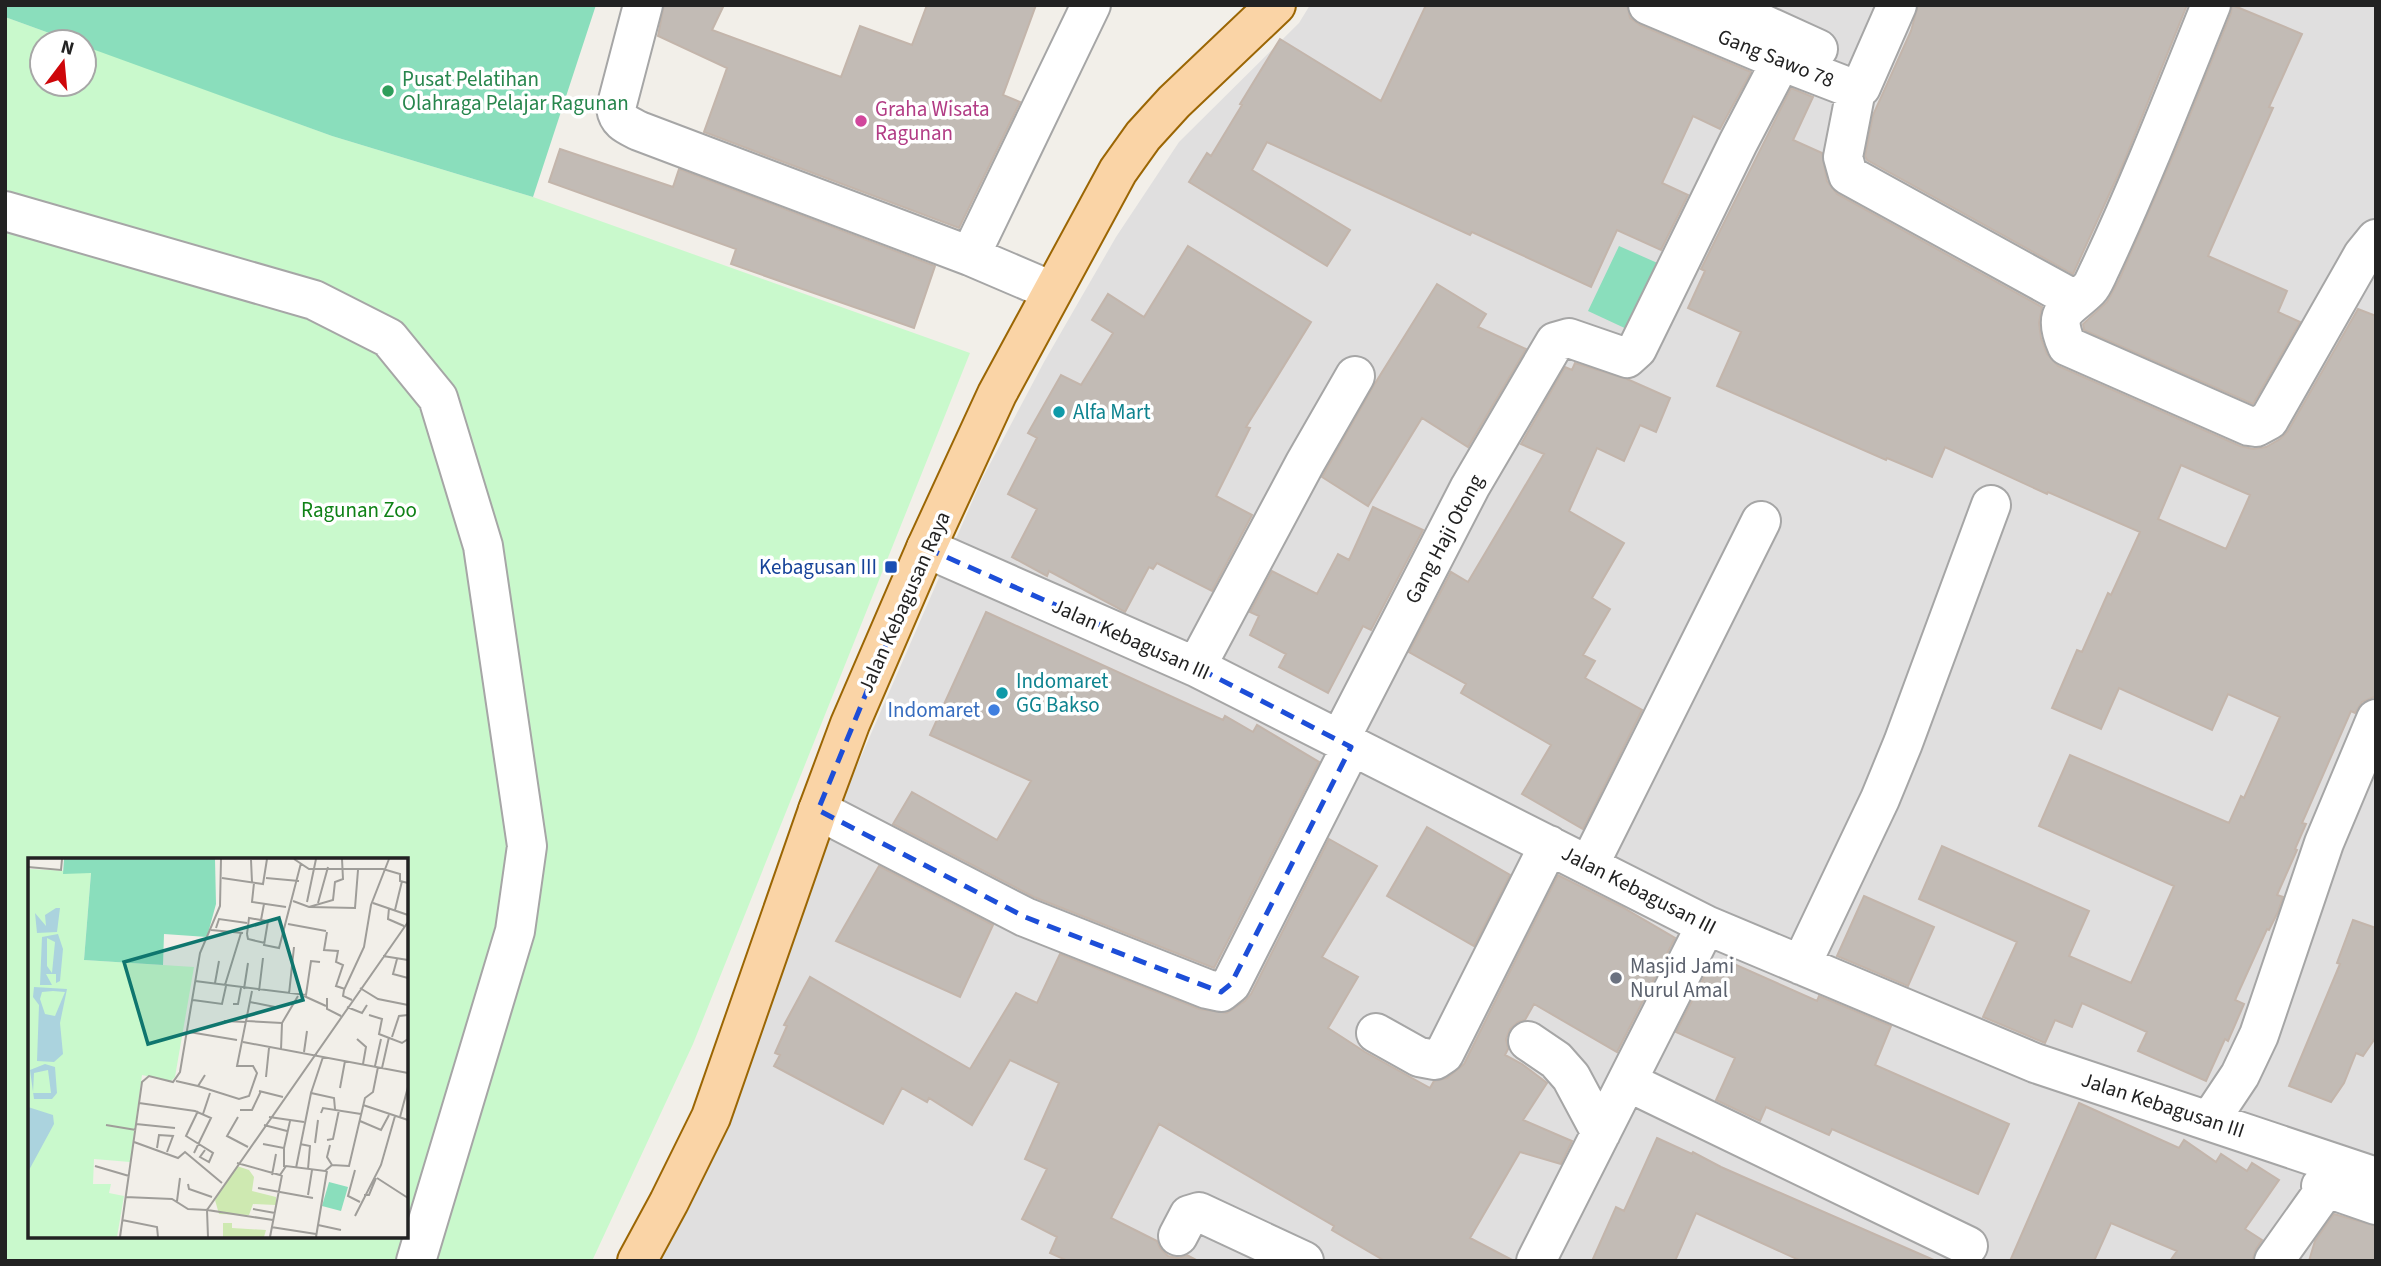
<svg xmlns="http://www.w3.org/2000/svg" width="2381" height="1266" font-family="'Source Sans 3',sans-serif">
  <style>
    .residential { fill: #e0dfdf }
    .park { fill: #c9f9cc; fill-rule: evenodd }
    .pitch { fill: #8adebc }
    .building { fill: #c2bbb5; stroke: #c3b5ab; stroke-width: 2; fill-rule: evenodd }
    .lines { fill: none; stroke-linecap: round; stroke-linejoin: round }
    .minor-casing { stroke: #a6a6a6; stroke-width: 42 }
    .major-casing { stroke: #9b6604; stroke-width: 42 }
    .minor { stroke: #fff; stroke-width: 38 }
    .major { stroke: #fad4a6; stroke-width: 38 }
    .marked { fill: none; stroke: #1d4ed8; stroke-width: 5; stroke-dasharray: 14 9; stroke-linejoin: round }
    .leisure-dot { fill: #2e9e5b; stroke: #fff; stroke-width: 2.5 }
    .hotel-dot { fill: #d1479c; stroke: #fff; stroke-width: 2.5 }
    .culture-dot { fill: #0f9aa8; stroke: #fff; stroke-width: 2.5 }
    .transit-dot { fill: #1a4fb4; stroke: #fff; stroke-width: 2.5 }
    .shop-dot { fill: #3f7fe0; stroke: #fff; stroke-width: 2.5 }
    .worship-dot { fill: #6b7280; stroke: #fff; stroke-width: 2.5 }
    .labels { text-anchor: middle; stroke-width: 7; stroke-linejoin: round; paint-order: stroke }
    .street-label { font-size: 21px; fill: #222; stroke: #fff }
    .leisure-label { font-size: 21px; fill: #27864d; stroke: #fff; text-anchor: start }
    .hotel-label { font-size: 21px; fill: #b23c85; stroke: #fff; text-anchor: start }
    .culture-label { font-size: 21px; fill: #0d838f; stroke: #fff; text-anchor: start }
    .park-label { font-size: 21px; fill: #0f8116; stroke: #fff }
    .transit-label { font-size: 21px; fill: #164399; stroke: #fff; text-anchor: end }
    .shop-label { font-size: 21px; fill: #366cbe; stroke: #fff; text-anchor: end }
    .worship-label { font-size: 21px; fill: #5b616d; stroke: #fff; text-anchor: start }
    .inset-road { fill: none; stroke: #9f9d99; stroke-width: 2 }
    .view { fill: #0f766e; fill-opacity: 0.15; stroke: #0f766e; stroke-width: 3.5 }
    .inset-edge { fill: none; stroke: #222; stroke-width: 3.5 }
  </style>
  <rect width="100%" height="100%" fill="#f2efe9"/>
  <!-- residential -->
  <path class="residential" d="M1310 5H2376V1261H654L790 947 850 782 982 479 1044 362 1116 237 1179 142 1299 23Z"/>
  <!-- park -->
  <path class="park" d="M5 17 74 42H42V84H84V45L332 136 533 197 970 353 693 1044 592 1261H5ZM30 860H406V1236H30Z"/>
  <!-- pitch -->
  <path class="pitch" d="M5 5H596L533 197 332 136 84 46V42H74L5 17Z
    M1619 246 1662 265 1631 331 1588 311Z"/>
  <!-- building -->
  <path class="building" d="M664 5H724L712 30 841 77 860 26 912 45 927 5H1036L1003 95 1020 102 959 228 704 132 727 68 658 36Z
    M1426 5H1627L1630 18 1640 25 1751 72 1720 129 1693 116 1662 183 1688 195 1661 250 1617 230 1591 287 1472 232 1470 235 1267 142 1252 170 1350 230 1327 266 1189 182 1207 153 1211 156 1242 105 1240 104 1280 39 1381 101Z
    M1918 5H2187L2123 164 2073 274 1867 160 1865 156 1873 115 1911 31Z
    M2232 5 2302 34 2269 107 2273 108 2208 256 2287 291 2278 312 2300 322 2253 404 2084 330 2083 324 2107 302 2119 280 2177 147 2231 13Z
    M1791 88 1813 97 1793 140 1822 153 1827 181 1837 194 2042 307 2039 323 2041 338 2047 354 2058 366 2240 446 2253 449 2266 447 2280 439 2288 431 2358 309 2376 316V694L2374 697 2362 702 2355 713 2351 711 2302 823 2306 824 2295 849 2297 850 2277 895 2283 897 2278 912 2269 930 2267 929 2235 1000 2244 1004 2228 1041 2225 1039 2206 1081 2138 1051 2147 1032 2082 1003 2072 1027 2055 1020 2045 1043 1983 1017 2017 942 1919 899 1942 846 2089 911 2069 956 2131 983 2174 886 2039 826 2070 755 2229 823 2241 796 2244 798 2280 717 2228 694 2212 730 2119 688 2101 729 2052 708 2077 650 2082 652 2108 593 2111 595 2140 532 2048 492 2047 494 1945 447 1932 477 1887 458 1886 460 1717 386 1741 332 1688 308 1705 271 1701 269ZM2181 465 2250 495 2226 549 2158 519Z
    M560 149 673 187 679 169 935 266 914 328 731 264 736 249 549 182Z
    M1188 246 1311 322 1246 427 1250 428 1216 496 1252 515 1212 591 1157 563 1153 569 1149 567 1125 612 1049 571 1047 576 1012 557 1037 509 1008 494 1037 438 1028 433 1061 375 1081 385 1113 333 1092 320 1108 294 1144 317Z
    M1437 284 1486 314 1478 327 1526 349 1468 447 1422 418 1368 506 1322 477 1374 385Z
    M1575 363 1627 379 1670 398 1656 432 1640 425 1624 461 1597 448 1569 511 1624 543 1592 598 1610 609 1583 655 1595 661 1585 678 1642 710 1583 829 1522 794 1551 745 1461 693 1466 684 1409 652 1451 572 1468 582 1544 454 1521 444 1565 367 1572 370Z
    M1373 507 1423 530 1371 630 1363 626 1328 693 1279 667 1286 654 1250 635 1259 616 1250 612 1272 571 1317 594 1338 554 1349 560Z
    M986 612 1223 720 1225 716 1253 732 1257 725 1319 762 1214 968 1034 897 893 824 912 792 997 840 1031 781 930 735Z
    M1427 827 1510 875 1474 946 1387 896Z
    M1329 839 1377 866 1322 957 1358 977 1328 1028 1365 1052 1430 1088 1434 1081 1447 1078 1464 1064 1558 875 1622 907 1675 938 1617 1052 1534 1004 1525 1020 1518 1022 1510 1029 1506 1039 1508 1049 1505 1055 1522 1064 1547 1083 1523 1120 1572 1141 1561 1164 1520 1152 1470 1238 1514 1261H1385L1332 1230 1334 1226 1159 1124 1111 1218 1157 1241 1160 1248 1168 1256 1178 1258 1187 1255 1198 1261H1068L1050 1253 1057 1237 1022 1219 1047 1169 1025 1159 1059 1083 1010 1060 972 1125 929 1098 927 1102 902 1088 883 1124 774 1066 780 1055 775 1053 787 1026 784 1025 810 977 970 1069 1016 993 1037 1003 1060 954 1199 1009 1227 1013 1245 1001 1251 994Z
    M879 866 993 925 960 997 836 941Z
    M1864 896 1934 927 1908 986 1837 956Z
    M2353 920 2376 928V1037L2363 1056 2356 1053 2344 1083 2331 1102 2289 1086 2340 964 2337 963Z
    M1713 960 1730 969 1732 963 1817 1001 1819 996 1891 1026 1875 1065 2009 1124 1978 1194 1832 1129 1829 1135 1766 1107 1760 1121 1716 1100 1735 1058 1676 1032Z
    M2079 1103 2179 1148 2184 1140 2216 1162 2221 1154 2247 1171 2252 1163 2279 1180 2245 1229 2262 1240 2256 1249 2252 1261H2170L2177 1251 2111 1223 2094 1261H2010Z
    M1657 1138 1692 1154 1693 1152 1721 1167 1936 1261H1801L1696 1213 1675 1261H1592L1616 1207 1624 1211Z
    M2334 1214 2376 1226V1261H2309L2315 1241Z"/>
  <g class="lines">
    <defs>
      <path id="minor" d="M643 5 616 108C618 122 627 125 639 131L970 256 1091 5
        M1648 5 1781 61 1856 90
        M1721 5 1818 49
        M2211 5C2175 94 2140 184 2099 271 2096 277 2093 285 2089 289 2068 310 2051 310 2067 346L2249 426 2256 427 2269 420 2363 255 2376 239
        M1856 90 1843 157 1848 175 2075 300
        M1856 90 1861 87 1897 5
        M5 211 314 300 389 338 438 398 483 546 527 846 515 931 416 1261
        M970 256 1052 291
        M926 548 1196 667 1706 925 2035 1063 2376 1177
        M1196 667 1305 463 1355 376
        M1340 739 1470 487 1555 342 1569 338 1627 358 1637 349 1738 143 1781 61
        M818 810 1025 917 1207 989 1221 992 1231 984 1351 747
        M1589 865 1761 521
        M1801 965 1880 799 1903 743 1991 505
        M1376 1033 1419 1057 1435 1060 1444 1054 1549 845
        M1528 1041 1556 1060 1571 1077 1601 1133
        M1628 1082 1968 1246
        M2210 1120 2240 1075 2259 1035 2324 843 2376 719
        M2321 1186 2376 1205
        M1178 1236 1189 1215 1199 1212 1304 1261
        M1536 1261 1706 925
        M2274 1261 2326 1188"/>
      <path id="major" d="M637 1261 669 1202 711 1117 818 810 850 724 926 548 997 394 1118 171 1143 136 1174 102 1276 5"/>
    </defs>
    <!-- minor casing -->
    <use href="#minor" class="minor-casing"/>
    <!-- major casing -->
    <use href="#major" class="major-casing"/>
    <!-- minor -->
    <use href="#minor" class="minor"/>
    <!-- major -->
    <use href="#major" class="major"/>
  </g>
  <!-- marked area -->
  <path class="marked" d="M926 548 1196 667 1351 747 1231 984 1221 992 1025 917 818 810Z"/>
  <!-- markers -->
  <circle class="leisure-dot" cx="388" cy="91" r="7"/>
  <circle class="hotel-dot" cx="861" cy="121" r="7"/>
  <g class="culture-dot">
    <circle cx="1059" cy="412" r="7"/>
    <circle cx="1002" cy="693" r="7"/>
  </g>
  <rect class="transit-dot" x="884" y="560" width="14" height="14" rx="3.5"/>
  <circle class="shop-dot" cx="994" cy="710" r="7"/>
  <circle class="worship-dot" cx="1616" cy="978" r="7"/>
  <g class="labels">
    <!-- street labels -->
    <g class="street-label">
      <text transform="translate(1776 58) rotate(22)" y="7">Gang Sawo 78</text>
      <text transform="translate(1444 539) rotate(-62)" y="7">Gang Haji Otong</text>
      <text transform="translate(904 602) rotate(-66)" y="7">Jalan Kebagusan Raya</text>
      <text transform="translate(1131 639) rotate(24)" y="7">Jalan Kebagusan III</text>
      <text transform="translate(1639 890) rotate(27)" y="7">Jalan Kebagusan III</text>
      <text transform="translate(2163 1105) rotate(18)" y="7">Jalan Kebagusan III</text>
    </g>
    <!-- leisure labels -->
    <g class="leisure-label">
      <text x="402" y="86">Pusat Pelatihan<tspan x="402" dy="24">Olahraga Pelajar Ragunan</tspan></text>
    </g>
    <!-- hotel labels -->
    <g class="hotel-label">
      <text x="875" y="116">Graha Wisata<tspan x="875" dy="24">Ragunan</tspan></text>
    </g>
    <!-- culture labels -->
    <g class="culture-label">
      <text x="1073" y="419">Alfa Mart</text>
      <text x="1016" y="688">Indomaret<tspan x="1016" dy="24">GG Bakso</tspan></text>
    </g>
    <!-- park labels -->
    <g class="park-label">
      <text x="359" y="517">Ragunan Zoo</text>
    </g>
    <!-- transit labels -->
    <g class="transit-label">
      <text x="877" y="574">Kebagusan III</text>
    </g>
    <!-- shop labels -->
    <g class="shop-label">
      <text x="980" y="717">Indomaret</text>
    </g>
    <!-- worship labels -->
    <g class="worship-label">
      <text x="1630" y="973">Masjid Jami<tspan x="1630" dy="24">Nurul Amal</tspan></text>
    </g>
  </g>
  <!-- overview -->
  <g transform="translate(28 858)">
    <rect width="380" height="380" fill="#f2efe9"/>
    <path d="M209 308 221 312 226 319 224 333 248 339V347L225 346 221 357 191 356 187 342ZM195 365H204V370L238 372 236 379H195Z" fill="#cee9b1"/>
    <path d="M0 11 63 14 56 102 166 109 147 219 143 223 114 217 102 304 66 301 65 326H83L81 335 96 338 89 379H0Z" fill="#c9f9cc"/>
    <path d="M36 1H187L188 46 179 79 136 76 135 107 56 102 63 15 35 16ZM301 324 320 329 313 353 294 348Z" fill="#8adebc"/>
    <path d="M28 50H32L29 74 9 75 7 55 18 68 17 57ZM30 76 35 91 32 123 28 125V116H18L24 127H12L14 79ZM19 80 27 84 24 115 19 108ZM6 129 39 131 32 165 35 196 26 204 9 203 11 147 5 139ZM25 133 37 134 27 158 17 156 12 141 14 134ZM17 206 27 209 29 235 24 241H6L2 212ZM20 212 23 235H5L6 215ZM0 249 25 257 26 266 0 314Z" fill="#abd3de" fill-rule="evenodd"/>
    <path class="inset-road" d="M266 1 281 11H355L372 16V23L380 25M223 2 224 24M0 9 33 12 34 1M194 20 235 26 239 1M238 20 271 23M226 25 224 44 258 49M265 43 281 49 305 42 307 24 315 21 314 1M279 44 288 1M290 45 300 9M345 45 380 57M282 49 327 50 330 12M361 50 360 61 376 68M367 52 374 23M233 62 240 63 236 87 251 90 273 5M260 66 298 73M188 70 191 61 219 65M183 72 215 75M299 74 296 92 310 93 308 104 315 107 308 128 317 131M219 76 221 60 233 62 236 46M219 76 220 81 237 85M355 98 380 102M369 101 365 116 380 120M167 123 278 137 283 103 292 104M187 125 191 103M197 127 213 75M332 130 350 141 380 147M216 131 220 105M231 133 235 100M261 136 266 89M276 138 298 148M299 140V151L313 158M165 142 194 146 198 128M324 142 315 138 316 132 336 89 343 47 361 1M222 144 247 149M205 146H210L213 130M319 149 334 155 339 147M341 157 354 161 351 176 374 185 380 181M196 163 218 164M219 163 254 165M161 174 209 182M364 179 371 158 380 157M329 181 338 189 335 206M215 184 380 215M253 192 254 165 270 138M276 194 279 173M347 208 353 181M354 210 361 179M238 219 241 190M148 223 170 228 177 217M170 228 211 241 221 238 229 215 225 208H209L224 133M312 230 317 203M231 233 255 239M283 235 295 199M111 245 167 253 183 260 166 295M335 247 380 262M212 252H224L233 233M170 253 158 278 185 295 181 304 172 299 177 292M293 255 295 250 333 256M175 256 182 235M210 259 199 278 220 289M241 259 276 264M372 259 380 229M332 263 353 272 361 257M108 266 147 270M78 267 108 272M236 267 259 273M299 282 305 281 311 252M106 284 150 300 157 294 194 325M287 285 290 262M235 286 256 290V309M272 286 282 288 280 311M302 287 299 299 304 307M129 290 131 277 145 278 139 294M256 290 262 263M209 305 252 317 258 308 297 313 304 307 321 308 337 240 345 234 350 209M67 308 101 318M268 310 283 235 306 240 307 251M327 312 320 338 332 344M244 317 248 296M349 320 380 340M160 326 161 331 184 339M230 330 285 340M280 337 284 312M336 337H341L348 320M97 339 144 341 160 351 179 352 380 64M149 343 152 320M225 351 247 355M327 358 353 307 367 258M94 362 129 369 130 379M290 367 313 372M243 369 288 376M92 379 114 224 121 218 145 224 152 214 172 95 192 48 193 1M180 379 179 352 245 362M242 379 254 317M288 379 299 313"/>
    <path class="view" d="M251 60 275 142 120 186 96 104Z"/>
    <rect width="380" height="380" class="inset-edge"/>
  </g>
  <!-- border -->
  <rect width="2381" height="1266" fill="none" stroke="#222222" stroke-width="14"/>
  <!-- north arrow -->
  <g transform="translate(63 63) rotate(16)"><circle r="33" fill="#ffffff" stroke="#a7a7a7" stroke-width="2"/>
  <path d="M0-5L12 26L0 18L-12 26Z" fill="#ce060a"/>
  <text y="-10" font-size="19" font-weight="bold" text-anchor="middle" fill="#222222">N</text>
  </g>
</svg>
